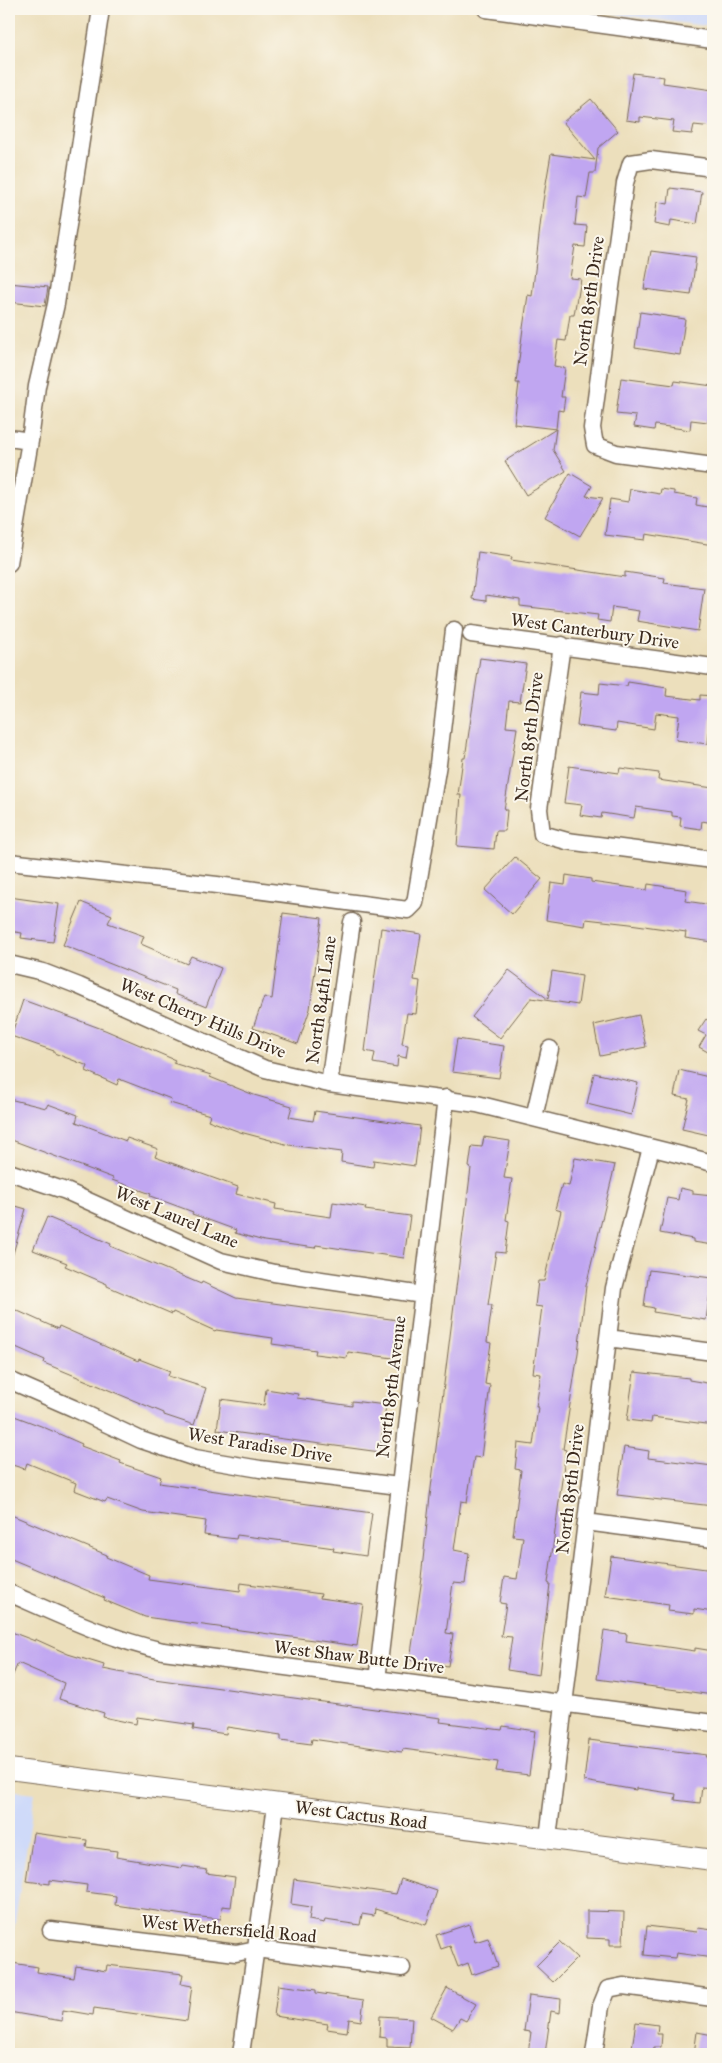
<svg xmlns="http://www.w3.org/2000/svg" width="722" height="2063" font-family="'IM FELL Great Primer',serif">
  <style>
    .built { fill: #cfdaf9 }
    .building { fill: #c0a6f1 }
    .lines { fill: none; stroke-linecap: round; stroke-linejoin: round }
    .minor-casing { stroke: #796955; stroke-width: 19 }
    .major-casing { stroke: #796955; stroke-width: 22 }
    .minor { stroke: #fff; stroke-width: 16 }
    .major { stroke: #fff; stroke-width: 20 }
    .labels { text-anchor: middle; stroke-width: 4; stroke-linejoin: round; paint-order: stroke }
    .street-label { font-size: 18px; fill: #3b2a1e; stroke: #fbf7ec }
  </style>
  <rect width="100%" height="100%" fill="#fbf7ec"/>
  <filter id="ink" filterUnits="userSpaceOnUse"><feTurbulence type="fractalNoise" baseFrequency=".02" numOctaves="2"/><feDisplacementMap in="SourceGraphic" scale="10" xChannelSelector="R" yChannelSelector="G"/><feConvolveMatrix kernelMatrix="1 2 1 2 8 2 1 2 1" color-interpolation-filters="sRGB"/></filter>
  <filter id="wash" filterUnits="userSpaceOnUse"><feTurbulence type="fractalNoise" baseFrequency=".0096" numOctaves="4" result="noise"/><feDisplacementMap in="SourceGraphic" scale="20" xChannelSelector="R" yChannelSelector="G"/><feGaussianBlur stdDeviation="1.12" result="paint"/><feColorMatrix in="noise" values="0 0 0 0 0 0 0 0 0 0 0 0 0 0 0 0 0 1.4 0 .05"/><feComposite in="paint" operator="in"/></filter>
  <g filter="url(#wash)">
    <rect width="100%" height="100%" fill="#ecdfbc"/>
    <!-- built -->
    <path class="built" d="M575 9H713V27Z
      M9 1790 35 1793 9 1961Z"/>
    <g id="blocks">
      <!-- building -->
      <path class="building" d="M633 73 664 77 663 83 713 90V127L694 125 692 134 672 132 674 121 640 117V122L626 120Z
        M591 99 618 131 598 148 595 173H590L586 198 578 197 575 225 587 226 585 247 575 246 570 278 581 279 578 297H577L574 315H570L566 341 558 340 554 366 565 368 561 397H565L563 411 558 410 556 429 514 424 519 383H516L523 328 528 295 532 296 543 201 551 154 595 160 563 122Z
        M670 188 702 192 697 224 671 220 670 227 654 224 657 202 668 204Z
        M651 251 696 257 691 295 644 289Z
        M9 283 48 287 45 306 9 302Z
        M640 312 685 319 680 355 635 348Z
        M621 378 674 385 675 381 713 386 708 422 691 420 690 430 655 425 654 430 634 427 636 416 616 414Z
        M556 429 553 450 566 471 526 495 505 461Z
        M570 473 592 486 586 496 603 498 580 536 545 517Z
        M630 489 660 494 661 489 674 491V494L697 498 696 505 713 508V545L646 534 645 540 605 535 610 499 628 502Z
        M478 552 512 557 511 560 625 577V572L665 578 664 583 704 588 698 631 637 621 639 611 612 607 610 622 597 620 598 615 520 606V600L486 595V601L472 599Z
        M480 658 526 664 520 702 509 701 506 727 517 728 504 810H507L505 831H496L494 849 457 846 461 795H458L463 758H465Z
        M628 682 667 688 666 696 700 700V695L713 696 708 744 676 740 679 716 656 713 654 729 617 723 616 731 577 726 581 692 599 694 600 683 627 686Z
        M569 766 619 773 620 768 659 773 658 780 713 788V823L702 821 701 829 680 826 681 817 672 816V812L636 807 634 818 602 813 601 818 580 815 582 805 564 803Z
        M515 857 542 879 512 914 485 890Z
        M566 875 591 879V882L647 890 648 884 687 890 685 901 713 905V942L685 938 686 932 630 924 586 919 585 926 546 920 551 883 565 885Z
        M9 897 59 904 53 942 21 938 22 933 9 931Z
        M81 902 112 915 108 923 144 936 141 944 187 964 191 956 221 968 206 1007 175 994 176 990 63 945Z
        M283 913 322 918 310 1009 298 1044 253 1028 264 997 272 999Z
        M381 928 421 934 414 980 420 981 416 1014 407 1013 402 1044 408 1045 406 1058 398 1056 397 1067 373 1063 375 1053 365 1051Z
        M509 970 548 999 552 971 582 976 578 1005 531 998 500 1038 472 1017Z
        M23 1000 105 1030 175 1060 173 1063 211 1075 210 1077 254 1095 292 1106 289 1117 313 1121 315 1111 420 1126 415 1166 374 1160 373 1167 341 1162 342 1152 289 1145 240 1132 208 1120 210 1115 170 1103 171 1099 119 1079 117 1085 86 1071 88 1066 54 1053V1051L11 1036Z
        M639 1015 646 1047 600 1056 594 1025Z
        M706 1019 713 1024V1055L699 1047 706 1035 698 1031Z
        M457 1039 504 1046 499 1078 452 1072Z
        M679 1070 713 1078V1136L682 1129 689 1099 674 1096Z
        M594 1073 638 1083 631 1115 587 1104Z
        M9 1099 46 1108 48 1104 78 1115 76 1122 126 1141 127 1138 158 1149 155 1157 238 1187 236 1194 276 1204 275 1209 331 1217 333 1202 366 1207 365 1210 410 1216 404 1258 316 1245 315 1248 264 1241 235 1233 236 1230 192 1214 193 1212 150 1196 151 1194 112 1180 113 1178 9 1139Z
        M484 1137 510 1141 504 1178 512 1179 506 1220 509 1221 505 1253 496 1252 488 1305H492L487 1342 491 1343 485 1384 490 1385 481 1458 474 1457 467 1502 461 1501 454 1550 469 1553 465 1584 453 1583 446 1633 453 1634 448 1666 410 1660 422 1578H421L430 1496 471 1168 469 1167 472 1146 482 1147Z
        M575 1158 615 1165 586 1286 578 1353 563 1449 566 1450 548 1583 550 1584 539 1675 507 1670 512 1637 501 1636 506 1604 500 1603 504 1577 517 1579 523 1537 513 1536 521 1470 515 1469 518 1443 533 1445 538 1407H536L541 1374 533 1373 542 1307 535 1306 538 1281H544L561 1211 555 1209 562 1184 569 1186Z
        M680 1188 693 1191V1194L713 1196V1245L693 1242V1239L660 1233 667 1198 678 1200Z
        M9 1204 26 1209 12 1257H9Z
        M47 1217 111 1244 110 1246 201 1284 202 1282 236 1298 398 1320 393 1358 348 1352 347 1358 315 1354 316 1350 272 1344 273 1338 216 1330 215 1331 173 1312 172 1314 107 1286V1284L65 1266 67 1263 33 1250Z
        M649 1270 712 1278 706 1320 653 1312 654 1308 644 1306Z
        M9 1307 58 1329 59 1326 138 1361 139 1359 170 1371 168 1376 206 1388 194 1425 164 1415V1413L44 1363 45 1360 9 1344Z
        M634 1372 689 1378V1380L713 1384V1425L652 1417 651 1423 627 1420Z
        M266 1389 298 1394 297 1398 352 1406V1401L386 1405 380 1452 217 1430 221 1399 264 1405Z
        M9 1414 41 1426 82 1444 81 1446 121 1461 120 1463 161 1477 159 1483 372 1513 366 1556 333 1551 334 1548 291 1542 237 1535 236 1539 204 1535 206 1521 143 1512 107 1499 105 1502 74 1490 76 1483 27 1463 25 1469 9 1464Z
        M624 1447 649 1451 648 1458 713 1466V1506L617 1495Z
        M9 1514 107 1555 106 1557 149 1575 148 1579 240 1591 241 1583 321 1594 320 1598 363 1604 357 1646 145 1617 104 1600 105 1598 9 1558Z
        M611 1556 713 1570V1612L694 1609V1614L668 1611 669 1605 605 1596Z
        M604 1630 627 1634 626 1641 695 1651V1648L713 1651V1695L597 1679Z
        M9 1631 35 1641V1639L68 1654 104 1665 103 1669 154 1679 441 1718 440 1722 502 1730 503 1726 535 1731 529 1775 496 1771 498 1762 403 1749 402 1752 312 1739 311 1744 281 1740V1735L227 1727 226 1734 193 1729 194 1725 137 1717 136 1724 103 1717 104 1713 59 1699 64 1683 18 1663 9 1684Z
        M589 1740 707 1755 706 1758 713 1759V1788L702 1787 700 1803 675 1800 676 1794 636 1788V1790L584 1781Z
        M33 1833 87 1840 86 1847 117 1851 116 1857 182 1868 183 1866 207 1870 206 1873 235 1877 231 1907 222 1906 221 1919 191 1916 115 1905 116 1896 86 1892 87 1885 50 1880V1884L26 1881Z
        M294 1879 396 1894 401 1879 437 1891 426 1925 375 1909 374 1916 362 1914 360 1925 325 1920 324 1923 309 1920 311 1907 291 1904Z
        M587 1911 624 1912 623 1945H610V1939L587 1938Z
        M469 1924 475 1942 488 1938 498 1966 472 1975 468 1963 458 1967 450 1946 441 1949 436 1935Z
        M647 1926 697 1932 698 1928 713 1930V1958L676 1953 675 1958 644 1955Z
        M560 1942 577 1958 553 1982 536 1966Z
        M12 1963 38 1967 37 1972 74 1978 76 1966 106 1971 107 1965 183 1974 181 1984 192 1986 187 2021 94 2008 93 2015 63 2010 62 2021 9 2012V1987Z
        M278 1985 316 1990V1993L364 2000 361 2021 349 2019 347 2032 327 2029 328 2024 274 2016Z
        M447 1988 476 2004 466 2021 460 2018 453 2029 431 2017Z
        M529 1995 561 1999 560 2013 551 2011 545 2054H528L531 2032 524 2031Z
        M380 2016 412 2018 410 2048 387 2047V2038L379 2037Z
        M636 2022 658 2025 657 2034H662L661 2047H654L653 2054H631Z
        M697 2032 713 2035V2054H694Z"/>
    </g>
  </g>
  <g filter="url(#ink)">
    <use href="#blocks" fill-opacity="0" stroke="#796955" stroke-width="1"/>
    <g class="lines">
      <defs>
        <path id="minor" d="M486 9 713 40
          M713 168 651 160 631 163 625 183 592 428 595 445 616 453 713 466
          M9 438 30 441
          M9 563 30 441 37 386 56 304 101 9
          M471 634 713 667
          M562 645 539 809 542 834 567 841 713 860
          M9 862 217 885 408 910 415 903 438 764 454 630
          M9 964 43 972 79 986 265 1069 329 1084 477 1104 713 1163
          M329 1084 352 922
          M534 1117 550 1049
          M9 1172 66 1191 221 1261 274 1273 423 1295
          M608 1338 713 1352
          M9 1380 73 1408 141 1440 195 1458 260 1469 399 1486
          M586 1522 713 1539
          M9 1593C59 1615 109 1639 163 1651L713 1723
          M377 1680 446 1098
          M548 1838 614 1288 651 1148
          M51 1930 236 1953 256 1949 402 1968
          M241 2054 276 1805
          M594 2054 601 2006 608 1989 623 1986 713 1998"/>
        <path id="major" d="M9 1769 713 1860"/>
      </defs>
      <!-- minor casing -->
      <use href="#minor" class="minor-casing"/>
      <!-- major casing -->
      <use href="#major" class="major-casing"/>
      <!-- minor -->
      <use href="#minor" class="minor"/>
      <!-- major -->
      <use href="#major" class="major"/>
    </g>
  </g>
  <g class="labels">
    <!-- street labels -->
    <g class="street-label">
      <text transform="translate(589 301) rotate(-82)" y="6">North 85th Drive</text>
      <text transform="translate(595 631) rotate(8)" y="6">West Canterbury Drive</text>
      <text transform="translate(529 737) rotate(-83)" y="6">North 85th Drive</text>
      <text transform="translate(321 1000) rotate(-82)" y="6">North 84th Lane</text>
      <text transform="translate(203 1018) rotate(23)" y="6">West Cherry Hills Drive</text>
      <text transform="translate(177 1217) rotate(23)" y="6">West Laurel Lane</text>
      <text transform="translate(391 1387) rotate(-83)" y="6">North 85th Avenue</text>
      <text transform="translate(260 1445) rotate(9)" y="6">West Paradise Drive</text>
      <text transform="translate(570 1489) rotate(-83)" y="6">North 85th Drive</text>
      <text transform="translate(359 1657) rotate(7)" y="6">West Shaw Butte Drive</text>
      <text transform="translate(361 1815) rotate(7)" y="6">West Cactus Road</text>
      <text transform="translate(229 1929) rotate(5)" y="6">West Wethersfield Road</text>
    </g>
  </g>
  <!-- margin -->
  <rect width="722" height="2063" fill="none" stroke="#fbf7ec" stroke-width="30"/>
</svg>
